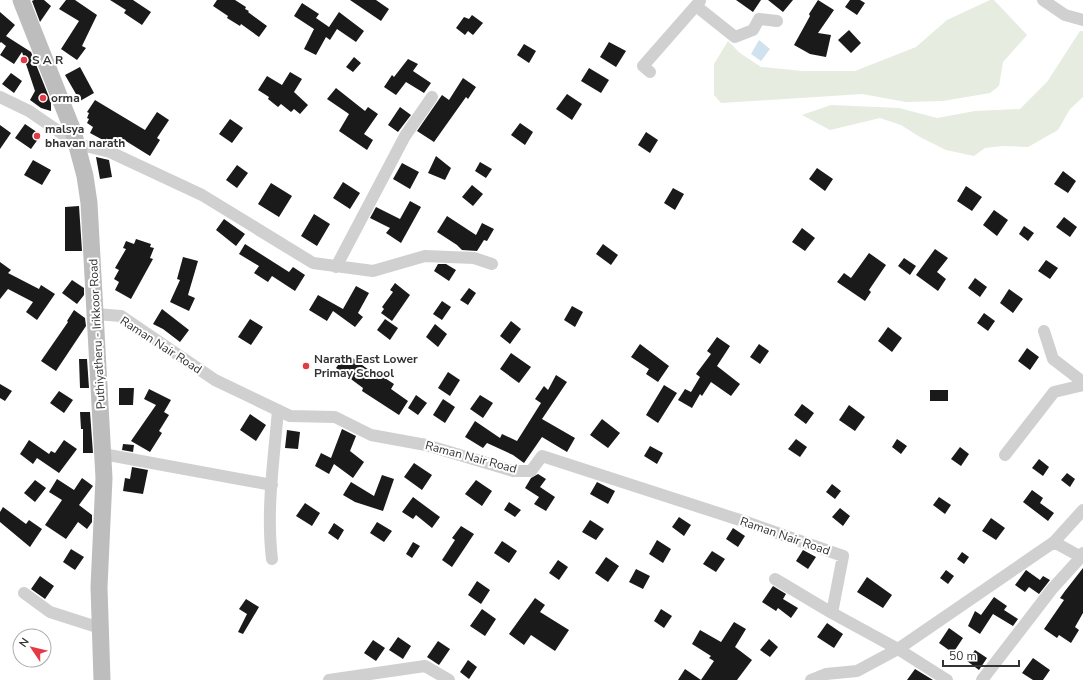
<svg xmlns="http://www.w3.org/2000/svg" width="1083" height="680" font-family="'Nunito Sans',sans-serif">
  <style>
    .green { fill: #e6ecdf }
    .water { fill: #cfe2ee }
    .building { fill: #1a1a1a }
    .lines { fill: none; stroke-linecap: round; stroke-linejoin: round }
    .minor { stroke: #d0d0d0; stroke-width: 12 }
    .secondary { stroke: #bdbdbd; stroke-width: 17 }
    .poi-dot { fill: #e63946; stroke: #fff; stroke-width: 1.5 }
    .labels { text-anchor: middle; stroke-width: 4; stroke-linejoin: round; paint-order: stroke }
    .poi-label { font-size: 12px; font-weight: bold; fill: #333; stroke: #fff; text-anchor: start }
    .street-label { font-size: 12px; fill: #333; stroke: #fff }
  </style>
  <rect width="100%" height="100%" fill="#fff"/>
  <!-- green -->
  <path class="green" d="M990 0H994L1027 35 1003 62 999 86 990 93 943 101 906 102 862 94 721 103 714 95V64L728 41 740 53 761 67 803 71H855L916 47 947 20Z
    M1080 31H1083V97L1070 109 1058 130 1028 147 1003 146 985 148 974 156 946 150 920 137 901 125 880 118 830 130 802 115 831 105 899 108 937 118 975 111 1020 109 1047 82Z"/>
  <!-- water -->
  <path class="water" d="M759 40 770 49 761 61 751 54Z"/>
  <!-- building -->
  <path class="building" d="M34 0H44L51 6 40 22 32 1Z
    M66 0H75L97 15 82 46 86 48 77 60 61 49 79 21 59 9Z
    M110 0H133L151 12 142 25 124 13 126 10Z
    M217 0H235L246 7 245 9 249 11 248 12 267 26 259 37 241 24 240 26 227 18 228 16 213 6Z
    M350 0H376L389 9 381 21Z
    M736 0H761L753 12Z
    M768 0H793L783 12Z
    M818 0 834 10 818 33 831 35 826 57 810 54 794 45 810 16 809 14Z
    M850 0H860L865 3 857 15 845 7Z
    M302 3 319 14 316 18 329 27 339 12 364 31 356 42 337 29 330 40 326 37 316 55 304 49 314 29 294 16Z
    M0 12 15 25 6 36 31 52 51 102V111L41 108 30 100 35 91 22 52 14 64 0 55 6 46 1 42 0 43Z
    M472 15 483 23 473 35 468 31 465 35 456 28 464 17 469 19Z
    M849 30 861 43 851 53 838 40Z
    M609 42 626 51 616 67 600 57Z
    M524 44 536 51 529 63 517 55Z
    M354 57 361 63 353 72 346 67Z
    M408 59 418 64 413 71 431 83 424 93 406 82 396 95 384 87 392 75 394 77Z
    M80 67 94 93 80 101 65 75Z
    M589 68 609 80 601 93 581 81Z
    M290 72 302 79 294 92 308 105 300 114 294 109 291 112 281 104 278 107 268 99 269 97 258 90 267 76 282 85Z
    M11 73 22 81 14 93 2 84Z
    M463 78 476 87 468 99 466 97 434 142 417 131 442 95 449 100Z
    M336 88 365 111 368 107 378 114 364 134 373 140 367 150 339 131 349 114 327 99Z
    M567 94 582 104 572 120 556 109Z
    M95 100 145 130 157 112 169 120 157 138 160 140 150 156 121 138 116 147 90 133 93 127 87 123 89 119 87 118 89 113 87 112Z
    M400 107 411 115 398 132 388 125Z
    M230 119 243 128 232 143 219 134Z
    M520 123 533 132 525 145 511 135Z
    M25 124 41 135 31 149 15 138Z
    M0 125 11 133 0 149Z
    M646 132 658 140 650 153 638 145Z
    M436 156 451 168 445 180 428 173Z
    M96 157 109 160 112 177 100 179Z
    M33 160 51 170 42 185 24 175Z
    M480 162 492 169 486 178 475 171Z
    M402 163 419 172 410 189 393 179Z
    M237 165 248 173 237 188 226 180Z
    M817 168 833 179 825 191 809 179Z
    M1063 171 1076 181 1068 193 1054 184Z
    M343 182 360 193 350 209 333 198Z
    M271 183 292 196 279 217 258 204Z
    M472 185 483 194 473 206 462 197Z
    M966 186 982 197 972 211 957 201Z
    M673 188 684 194 675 210 664 203Z
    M410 201 421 207 401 243 386 233 390 228 370 218 376 207 400 219Z
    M79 206 82 251H65V207Z
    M994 210 1008 220 997 236 983 225Z
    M314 214 330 224 317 246 301 236Z
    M447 216 476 235 482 223 494 229 487 241 484 240 477 251 462 250 457 245 437 232Z
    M1064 217 1077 227 1070 237 1056 227Z
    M224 219 245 234 236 246 216 230Z
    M1024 226 1034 233 1028 241 1019 234Z
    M802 228 815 238 805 251 792 242Z
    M136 239 151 244 150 247 154 248 150 258 153 259 131 299 115 290 119 282 114 279 119 270 115 268 126 249 123 248 126 241 134 244Z
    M245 244 289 272 293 267 305 275 295 291 272 276 268 282 254 273 259 266 239 254Z
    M603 244 618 255 611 265 596 254Z
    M935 249 948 258 937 272 946 279 938 291 916 275Z
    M869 253 886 265 869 290 871 292 865 301 837 282 844 273 851 278Z
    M183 257 198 261 188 295 195 298 189 311 170 302 180 280 177 279Z
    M904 258 916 266 910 275 898 266Z
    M1046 260 1058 268 1050 279 1038 271Z
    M0 262 11 270 8 273 39 289 41 285 55 294 37 320 26 312 33 302 8 289 0 299Z
    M438 264H446L456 270 449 281 434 271Z
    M975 278 987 287 980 297 968 288Z
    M72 280 84 288V295L77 304 62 293Z
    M395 283 410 295 392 321 381 313 384 309 382 307 393 292 390 290Z
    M356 286 369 293 358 313 363 317 355 327 333 311 327 321 309 310 318 295 343 309Z
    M469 288 476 293 468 305 460 300Z
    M1009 289 1023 299 1013 313 1000 303Z
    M442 301 451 307 442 320 433 314Z
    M572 306 583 312 575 327 564 320Z
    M162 309 189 330 180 342 163 329 153 324Z
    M74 310 85 318 86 326 56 371 41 361 68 322 67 321Z
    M984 313 995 321 988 331 977 323Z
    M250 319 263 327 251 345 238 337Z
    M385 319 398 328 390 340 377 330Z
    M511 321 521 329 510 344 500 336Z
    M435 324 447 334 438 347 426 337Z
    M888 327 902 338 892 352 878 341Z
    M717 337 730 346 717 366 740 384 731 396 711 382 702 396 700 394 692 408 678 400 685 389 691 392 700 377 696 374 711 354 707 351Z
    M640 344 669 366 658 382 646 374 649 369 631 357Z
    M759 344 769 351 760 364 750 357Z
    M1027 348 1039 357 1030 370 1018 361Z
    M346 353 373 373 374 371 394 384 391 389 408 401 399 415 362 391 363 388 336 368Z
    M511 353 531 367 519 383 500 369Z
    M79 359H87L89 388H80Z
    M448 372 460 380 450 396 438 388Z
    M556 375 567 382 542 419 575 438 567 452 542 437 524 463 513 455 487 443 483 448 465 437 475 421 500 438 502 434 517 441 541 403 535 399 544 386 548 390Z
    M0 384 12 391 5 401 0 398Z
    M664 385 677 393 658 423 646 415Z
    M119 388H134L133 405H119Z
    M149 389 171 400 164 412 169 415 159 431 162 433 150 452 131 441 156 405 144 399Z
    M930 390H948V401H930Z
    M59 391 73 400 64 413 50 403Z
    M416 395 427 403 418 415 408 408Z
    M480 395 493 403 483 418 470 409Z
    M443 399 455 407 445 423 433 415Z
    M802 404 814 413 806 424 794 415Z
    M849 405 865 417 855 431 839 420Z
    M80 412H90L93 453H83V429H81Z
    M250 414 266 425 256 441 240 430Z
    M602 419 620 433 608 448 590 435Z
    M342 429 356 436 350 451 364 462 353 478 334 464 329 474 315 466 321 453 331 458Z
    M287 430 300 432 298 449 285 448Z
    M796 439 807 447 800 457 788 449Z
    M897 439 907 446 901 454 892 447Z
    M29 440 49 454 51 451 55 453 64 440 77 449 59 473 37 458 33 464 20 454Z
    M123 444 134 445 133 452 122 450Z
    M650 446 663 453 657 464 644 456Z
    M960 447 969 454 961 466 951 459Z
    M1039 459 1049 467 1043 476 1032 468Z
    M414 463 432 475 422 490 404 477Z
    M132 467 148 470 143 494 123 491 125 478 130 479Z
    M1067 473 1075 479 1070 487 1061 480Z
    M538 474 546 479 540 487 555 497 546 511 534 504 539 497 525 488 531 478Z
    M382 475 394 479 383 511 355 502 343 495 351 482 374 496Z
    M82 478 93 486 79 505 92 515V522L87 529 78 522 66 539 45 525 62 500 49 492 57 479 74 490Z
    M35 480 46 488 35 502 24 493Z
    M476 480 492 491 482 506 465 494Z
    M597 482 615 491 608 504 590 494Z
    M832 484 841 491 835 499 826 492Z
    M1032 490 1043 498 1040 503 1054 513 1048 521 1023 502Z
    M413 497 440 517 432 528 416 515 413 519 402 512Z
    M939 497 951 505 945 514 933 505Z
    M509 502 521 510 515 517 504 510Z
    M305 503 320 513 312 526 296 516Z
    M3 507 26 524 29 520 42 529 30 547 0 522V512Z
    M840 508 850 516 843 526 832 517Z
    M679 517 691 525 684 536 672 527Z
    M991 518 1005 528 996 540 982 531Z
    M590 520 604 529 596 540 582 532Z
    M377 522 392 531 384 542 370 533Z
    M334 523 344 530 338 540 328 533Z
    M461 526 474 534 452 567 442 560 455 540 452 538Z
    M733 528 745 536 738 547 726 539Z
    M657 540 671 549 663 563 649 554Z
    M502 541 517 551 509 563 494 553Z
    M413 542 420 546 412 558 406 554Z
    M71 549 84 557 75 570 63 562Z
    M803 550 816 557 808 569 796 561Z
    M712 551 725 559 716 572 703 564Z
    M962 552 969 557 964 564 957 559Z
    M606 557 619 566 608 582 595 573Z
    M558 560 568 567 559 580 549 573Z
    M1083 568V613L1075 627 1079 630 1071 643 1059 635 1057 638 1044 629 1064 600 1060 598 1065 591Z
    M636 569 650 576 643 589 629 582Z
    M946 570 954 576 948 584 940 578Z
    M1026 570 1040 580 1043 576 1050 580 1039 594 1029 587 1025 592 1015 585Z
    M40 576 54 586 45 599 31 589Z
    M867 577 892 595 883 608 857 592Z
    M477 581 490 590 481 604 468 595Z
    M773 586 786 594 783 599 798 608 791 618 778 608 776 611 762 602Z
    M994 597 1007 606 1004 610 1018 619 1013 626 993 614 980 634 968 626 975 611 981 615Z
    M535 598 545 605 540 612 569 630 555 651 531 635 524 645 509 634Z
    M246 599 259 607 243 634 238 632 247 614 239 609Z
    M482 609 496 619 485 636 470 626Z
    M661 609 672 616 664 628 654 621Z
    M734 622 746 629 735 647 752 660 737 680H678L685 669 701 680 714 661 709 658 711 656 692 644 700 630 721 642Z
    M827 623 843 634 834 648 817 637Z
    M949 628 963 638 953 653 939 643Z
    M398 637 411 646 403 659 389 650Z
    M769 639 778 647 770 657 760 650Z
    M373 640 385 648 376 661 364 653Z
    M438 641 450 649 439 665 427 657Z
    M975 650 987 658 979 670 967 661Z
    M1033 658 1050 670 1043 680H1033L1022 673Z
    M468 660 477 667 469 679 460 672Z
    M915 669 933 680H907Z"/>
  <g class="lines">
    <!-- minor -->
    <path class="minor" d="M1043 0 1065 15 1083 20
      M696 6 735 37 753 30 759 19 777 21
      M650 72 643 66 700 1
      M0 97 29 111 77 144 110 152 202 195 313 263 373 271 425 256 474 258 492 264
      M336 267 405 136 432 97
      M96 314 121 316 215 380 290 416 335 417 371 435 426 445 513 471H531L542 456 749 523 843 556 832 613 898 649 947 680
      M1044 331 1053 359 1083 382
      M103 454 272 485
      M1005 455 1054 392 1083 385
      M1054 542 1083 558
      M272 559C266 510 274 459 278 410
      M775 579 832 613
      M24 593 50 612 100 628
      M329 680 425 666 449 680
      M811 680 826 674 857 671 898 649 1054 542 1083 510
      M982 680 1052 589 1081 557 1083 553"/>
    <!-- secondary -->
    <path class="secondary" d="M21 0 73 131 85 176 89 203 104 478 99 587 102 680"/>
  </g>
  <!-- markers -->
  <g class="poi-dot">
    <circle cx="24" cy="60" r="4"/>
    <circle cx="43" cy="98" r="4"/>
    <circle cx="37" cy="136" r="4"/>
    <circle cx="306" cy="366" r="4"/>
  </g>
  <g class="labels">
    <!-- poi labels -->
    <g class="poi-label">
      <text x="32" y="64">S A R</text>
      <text x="51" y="102">orma</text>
      <text x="45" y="133">malsya<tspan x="45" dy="14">bhavan narath</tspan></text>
      <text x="314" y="363">Narath East Lower<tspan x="314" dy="14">Primay School</tspan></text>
    </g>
    <!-- street labels -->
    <g class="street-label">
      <text transform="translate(97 334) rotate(-93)" y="4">Puthiyatheru - Irikkoor Road</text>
      <text transform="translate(161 345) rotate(33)" y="4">Raman Nair Road</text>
      <text transform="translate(471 457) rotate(15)" y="4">Raman Nair Road</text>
      <text transform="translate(785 536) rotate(19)" y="4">Raman Nair Road</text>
    </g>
  </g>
  <!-- north arrow -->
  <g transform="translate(32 648) rotate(305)"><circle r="19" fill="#ffffff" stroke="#adadad"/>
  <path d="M0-3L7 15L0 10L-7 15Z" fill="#e63946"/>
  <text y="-6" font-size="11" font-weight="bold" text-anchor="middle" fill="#333333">N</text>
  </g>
  <!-- scale -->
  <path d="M943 660v6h76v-6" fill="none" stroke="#333333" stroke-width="2"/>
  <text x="949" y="660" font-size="12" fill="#333333" stroke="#ffffff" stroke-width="3" paint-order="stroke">50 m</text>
</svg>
